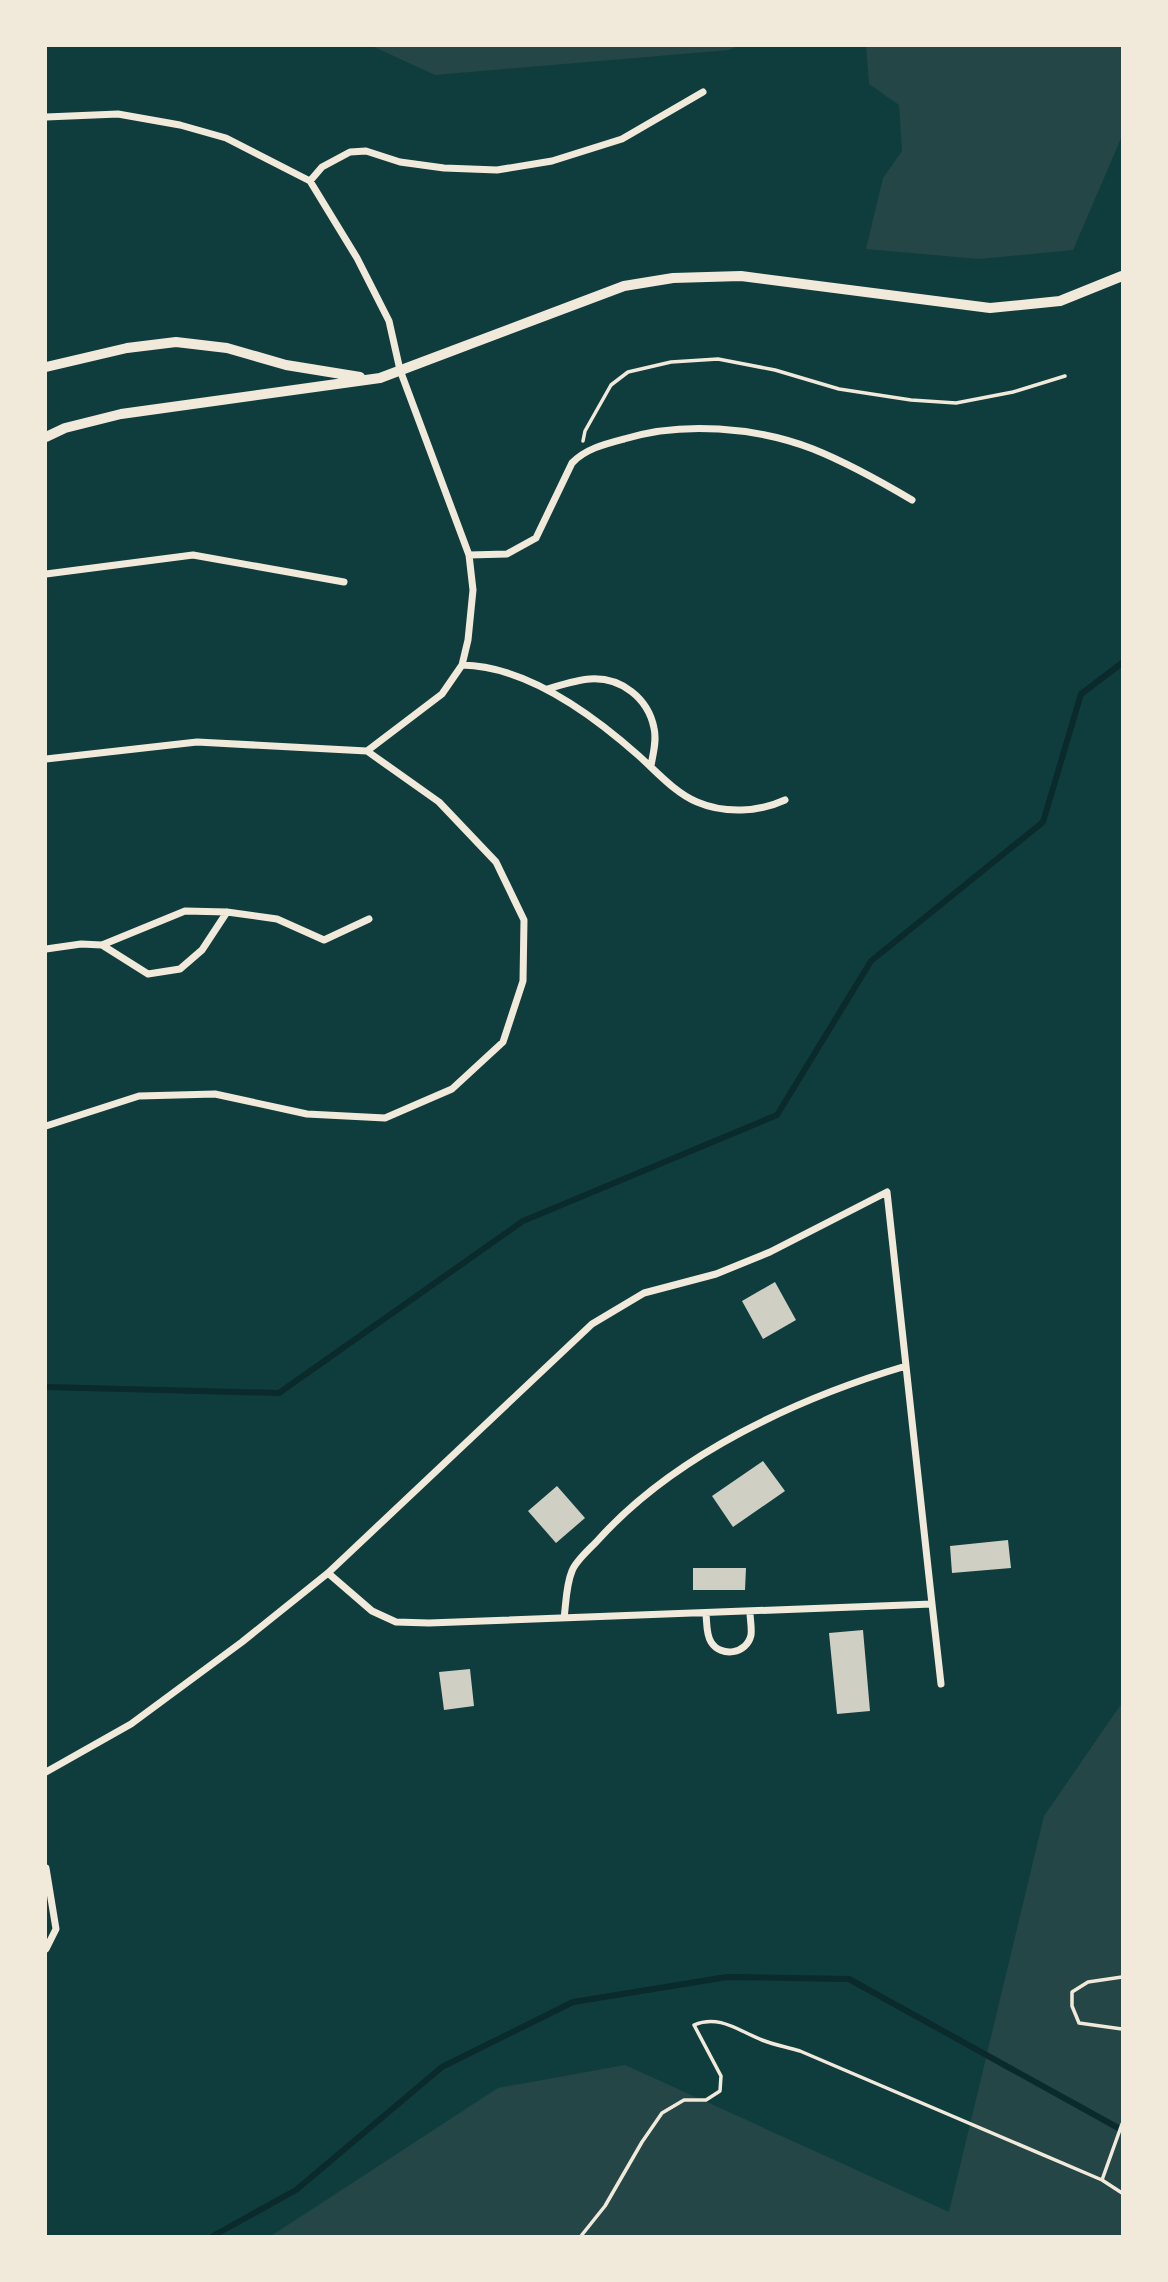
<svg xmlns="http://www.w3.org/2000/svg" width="1168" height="2282" font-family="Mulish,sans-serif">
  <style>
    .green { fill: #244646 }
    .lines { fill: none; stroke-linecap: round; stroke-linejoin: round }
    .stream { stroke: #0a2a2b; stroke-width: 6 }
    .building { fill: #cfcfc3 }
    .path { stroke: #f1e9da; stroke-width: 3.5 }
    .minor { stroke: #f1e9da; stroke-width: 7 }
    .tertiary { stroke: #f1e9da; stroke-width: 10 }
  </style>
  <rect width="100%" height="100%" fill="#0f3d3e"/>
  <!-- green -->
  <path class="green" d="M372 46H738L729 50 435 75Z
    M866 46H1122V136L1073 250 979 259 866 249 883 178 902 151 899 105 869 84Z
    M1122 1703V2236H271L498 2088 625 2065 949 2212 1044 1816Z"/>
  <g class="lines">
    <!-- stream -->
    <path class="stream" d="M46 1387 279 1393 523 1221 777 1115 871 961 1043 822 1081 694 1122 663
      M213 2236 296 2190 442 2067 573 2002 727 1977 849 1979 1122 2130"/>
  </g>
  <!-- building -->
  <path class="building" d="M775 1282 796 1320 763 1339 742 1301Z
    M763 1461 785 1491 733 1527 712 1496Z
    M557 1486 585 1518 556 1543 528 1511Z
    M1008 1540 1011 1568 952 1573 950 1546Z
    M693 1568H746L745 1590H693Z
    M863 1630 870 1711 837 1714 829 1633Z
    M470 1669 474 1706 444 1710 439 1672Z"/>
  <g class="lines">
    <!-- path -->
    <path class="path" d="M583 441 585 431 611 385 628 372 671 362 718 359 775 370 839 389 911 400 956 403 1013 392 1065 376
      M1122 1977 1088 1982 1072 1992V2006L1079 2023 1122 2029
      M1102 2180 1122 2124
      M581 2236 605 2206 642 2142 662 2113 684 2100H706L720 2091 721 2076 694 2025C719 2014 739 2031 762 2040 774 2045 787 2047 800 2051L1102 2180 1122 2193"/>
    <!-- minor -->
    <path class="minor" d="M46 117 118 114 180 125 226 138 310 181 357 258 389 321 400 370 469 555 473 590 468 640 462 665 442 694 367 751 197 742 46 759
      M310 181 322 167 350 152 366 151 400 162 444 168 497 170 552 161 622 139 703 92
      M469 555 507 554 536 538 572 463C585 449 605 444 624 439 682 421 756 427 813 449 848 463 880 481 912 500
      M46 574 193 555 344 582
      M462 665C526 666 593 715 639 756 656 771 675 793 697 802 725 814 759 812 785 800
      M547 689C561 685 576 680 590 679 621 677 648 698 654 728 657 741 653 753 651 766
      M102 945 148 974 180 969 202 950 227 912
      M46 949 81 944 102 945 185 911 227 912 277 919 324 940 369 919
      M46 1126 139 1096 215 1094 307 1114 385 1118 452 1089 503 1042 523 981 524 920 496 862 439 802 367 751
      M932 1604 941 1684
      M706 1614C707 1623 706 1634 711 1642 721 1658 747 1654 751 1635 752 1628 750 1619 750 1612
      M564 1618C566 1604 566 1585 572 1571 576 1560 591 1548 599 1539 676 1454 798 1398 906 1366
      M46 1772 131 1724 242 1642 328 1573 592 1324 644 1293 716 1274 770 1252 887 1192 932 1604 429 1623 396 1622 372 1611 328 1573
      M46 1868 56 1929 46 1949"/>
    <!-- tertiary -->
    <path class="tertiary" d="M46 367 127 348 176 342 227 348 286 365 360 377
      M46 437 65 428 121 414 380 378 624 286 673 278 741 276 990 308 1060 301 1122 276"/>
  </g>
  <!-- border -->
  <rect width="1168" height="2282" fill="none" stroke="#f1e9da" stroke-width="94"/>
</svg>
